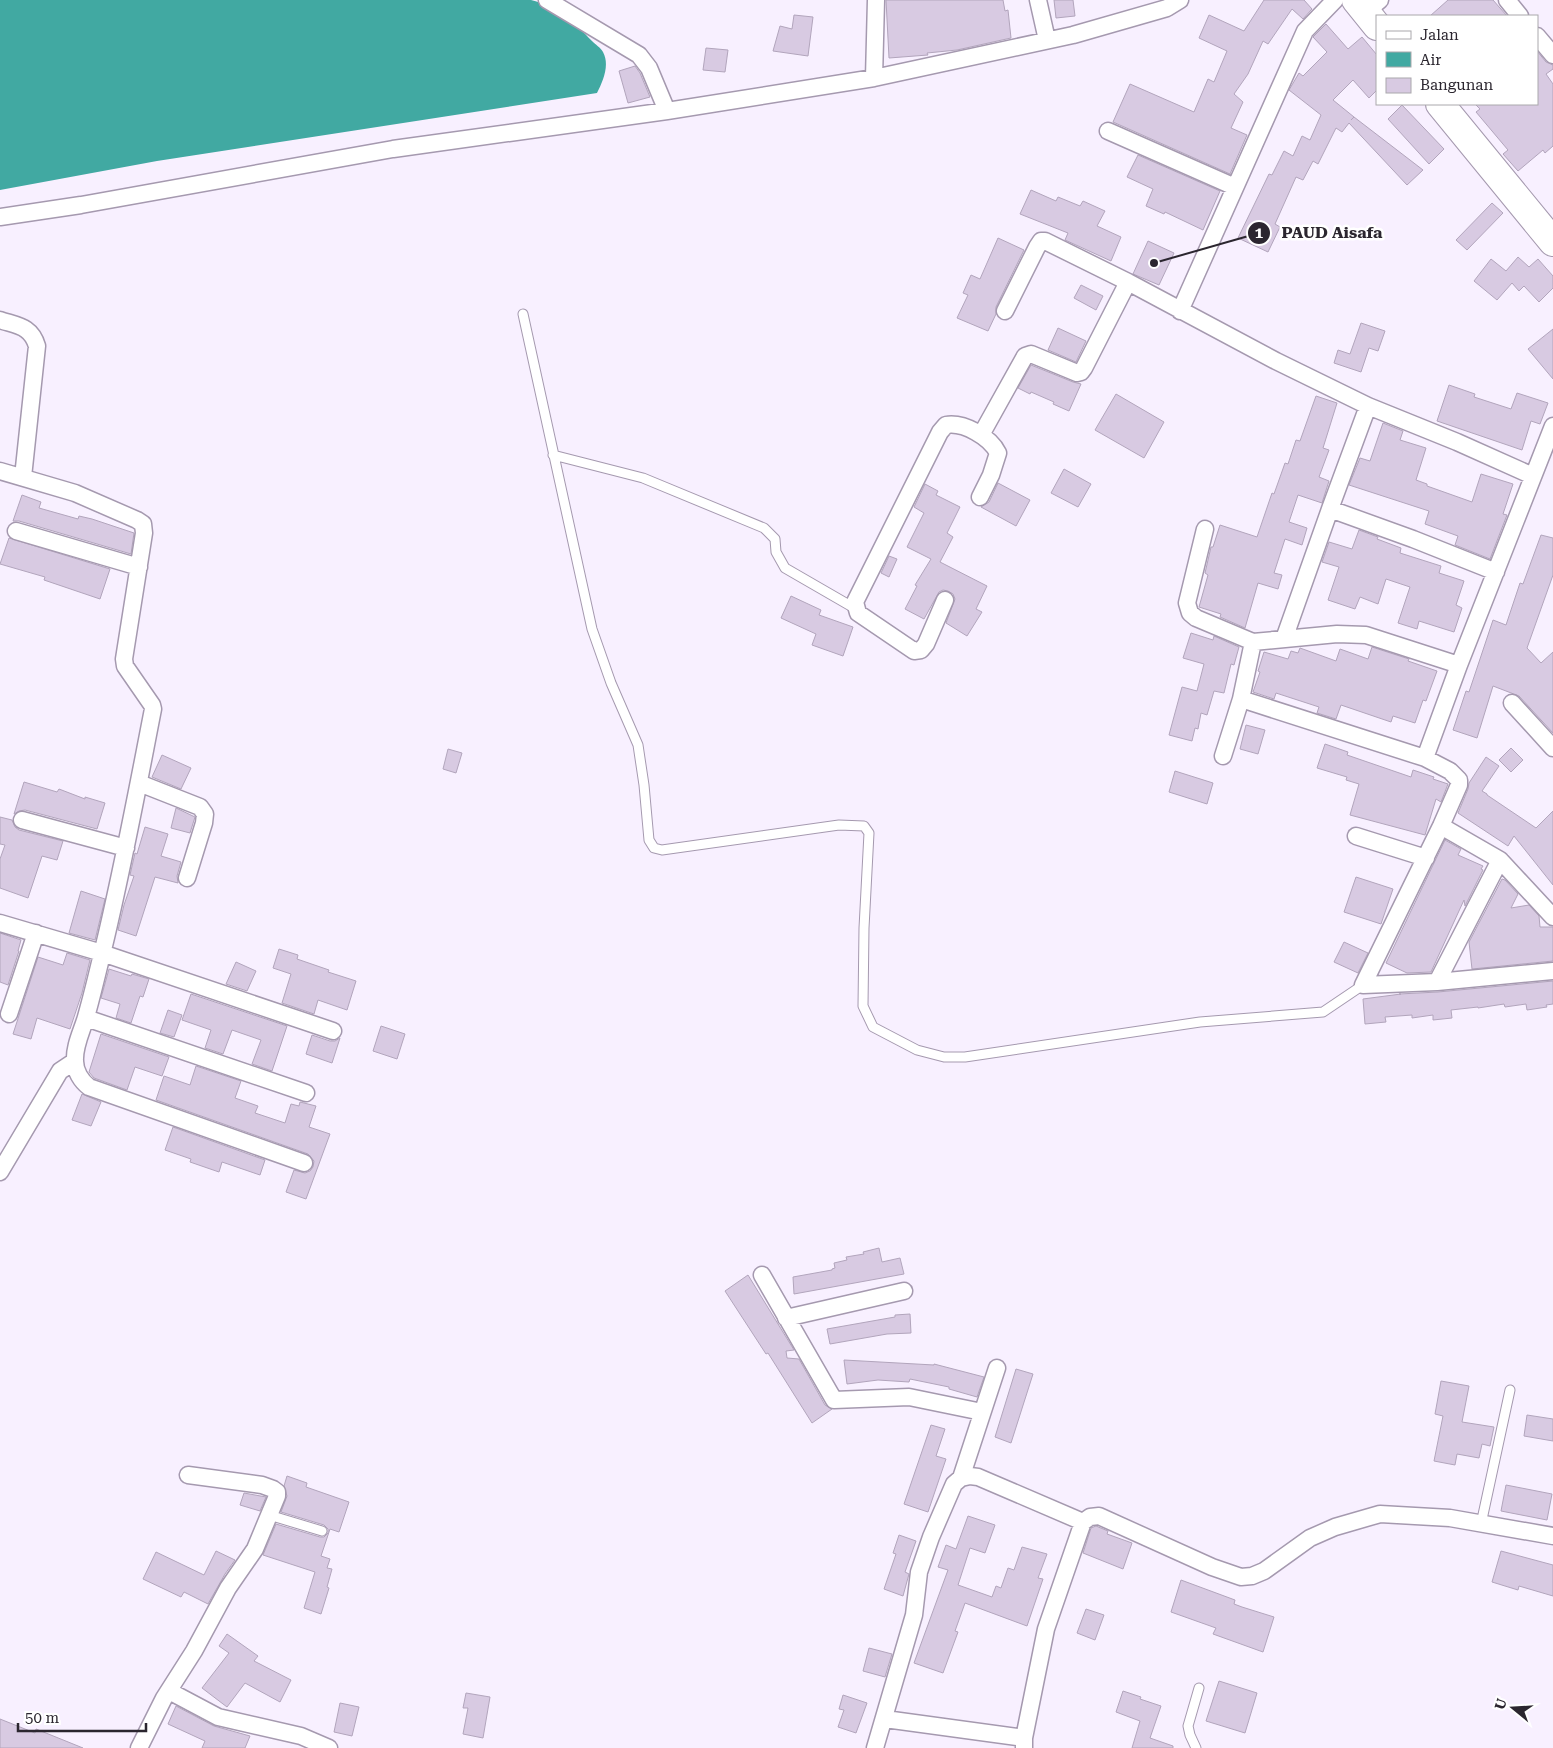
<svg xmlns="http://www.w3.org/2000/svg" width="1553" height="1748" font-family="'Roboto Serif',serif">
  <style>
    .water { fill: #41a9a2 }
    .building { fill: #d8cae2; stroke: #b2a5bc }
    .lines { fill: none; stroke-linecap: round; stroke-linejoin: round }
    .lane-casing { stroke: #a599af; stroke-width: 11 }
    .street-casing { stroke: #a599af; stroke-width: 19 }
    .highway-casing { stroke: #a599af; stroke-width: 30 }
    .lane { stroke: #fff; stroke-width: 9 }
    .street { stroke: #fff; stroke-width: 16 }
    .highway { stroke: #fff; stroke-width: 28 }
    .leader { fill: none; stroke: #2b262f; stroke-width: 2 }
    .callout-dot { fill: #2b262f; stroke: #fff; stroke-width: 2 }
    .mark-label { font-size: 15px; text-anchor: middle; font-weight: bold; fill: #fff }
    .callout-label { font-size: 16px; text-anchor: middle; font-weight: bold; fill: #2b262f; stroke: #fff; stroke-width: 5; stroke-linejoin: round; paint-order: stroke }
  </style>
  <rect width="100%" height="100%" fill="#f8f0ff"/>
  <!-- water -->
  <path class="water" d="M0 0H531C556 6 575 23 592 41 595 44 601 48 603 52 610 65 603 81 597 93L157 161 0 190Z"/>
  <!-- building -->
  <path class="building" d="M886 0H1003L1005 11 1008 10 1011 38 957 50 927 53 928 55 889 58Z
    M1054 0H1073L1075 16 1056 18Z
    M1264 0H1304L1312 9 1303 19 1292 9 1268 44 1263 41 1248 74 1234 94 1243 102 1231 128 1247 135 1230 174 1113 122 1130 84 1194 112 1208 79 1214 82 1227 51 1199 38 1209 15 1244 31Z
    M1448 0H1493L1507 16H1430Z
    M794 15 813 17 808 56 773 51 780 26 792 29Z
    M1326 24 1348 49 1362 37 1377 55V90L1369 98 1353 80 1333 100 1354 117 1351 120 1354 117 1423 170 1407 185 1349 123 1342 132 1336 128 1318 164 1313 161 1303 180 1296 177 1275 224 1280 227 1268 252 1238 238 1269 174 1272 175 1284 151 1293 156 1302 136 1310 140 1321 115 1289 90 1299 73 1303 76 1327 52 1313 37Z
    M706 48 728 50 725 72 703 70Z
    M1537 51 1546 62 1553 65V69L1546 74 1553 84V146L1545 153 1543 150 1518 171 1503 154 1508 150 1476 112 1480 109 1475 104H1537Z
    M635 66 640 73 650 97 628 103 619 71Z
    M1402 105 1444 149 1429 164 1388 119Z
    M1138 155 1220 191 1203 230 1165 212 1164 214 1146 206 1153 189 1127 177Z
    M1031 190 1056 201 1058 197 1080 206 1083 201 1105 211 1097 226 1121 237 1111 261 1065 240 1068 233 1020 214Z
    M1492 203 1503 213 1467 250 1456 240Z
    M998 238 1024 250 996 307V314L988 331 957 318 968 295 963 293 971 275 980 279Z
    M1148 241 1174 253 1159 285 1133 274Z
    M1518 257 1529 267 1538 259 1553 276V288L1539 302 1524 286 1519 291 1512 283 1497 300 1474 281 1491 259 1506 271Z
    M1081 285 1103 296 1096 310 1074 298Z
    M1361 323 1385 331 1378 351 1369 348 1361 372 1334 363 1338 350 1350 354Z
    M1058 328 1086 341 1076 362 1048 350Z
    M1553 329V379L1528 349Z
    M1031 365 1073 382 1081 384 1069 411 1053 404 1054 402 1031 392 1030 394 1018 388Z
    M1449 385 1475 394 1474 397 1511 409 1517 393 1548 403 1540 424 1531 421 1522 450 1437 421Z
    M1116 394 1164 422 1144 458 1095 430Z
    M1316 396 1337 403 1323 448 1329 450 1319 477 1329 481 1322 503 1298 495 1289 522 1307 528 1302 545 1285 539 1274 573 1282 575 1278 589 1258 583 1245 628 1220 617 1221 614 1199 607 1208 575 1205 573 1211 547H1213L1220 525 1257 537 1272 493 1274 494 1285 463 1288 464 1296 440 1300 441Z
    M1383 423 1403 431 1400 440 1426 448 1416 480 1427 484V486L1472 502 1481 474 1513 484 1503 514 1507 515 1490 559 1455 545 1458 536 1425 524 1429 511 1349 485 1360 458 1370 461Z
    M1064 469 1091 484 1078 507 1051 493Z
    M998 483 1030 500 1016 526 981 507 989 502Z
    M925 484 938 491 936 495 960 507 947 533 953 537 940 562 987 586 976 609 982 612 967 636 946 623 955 599 953 594 948 591 943 590 939 592 924 619 905 609 917 586 915 585 931 559 907 547 924 513 914 507Z
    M22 495 41 502 39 508 78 519 79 516 92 519 134 533 131 554 19 521H13Z
    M1359 530 1378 537 1377 539 1401 548 1400 553 1441 566 1439 573 1464 581 1456 605 1462 608 1454 632 1419 621 1417 629 1398 623 1410 587 1386 579 1378 604 1360 597 1355 609 1328 600 1339 567 1322 562 1329 542 1352 549Z
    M1541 535 1553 538V575L1527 648 1541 663 1553 652V733L1519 696 1493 686 1477 738 1453 730 1466 691 1469 692 1493 620 1506 625 1520 583 1523 584Z
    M9 538 110 569 100 599 44 580 45 577 0 564Z
    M889 556 897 559 889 577 881 573Z
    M791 596 821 610 819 615 853 627 843 656 812 645 816 634 781 618Z
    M1191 633 1213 640 1214 636 1239 647 1234 665 1231 664 1224 693 1214 691 1207 715 1201 713 1198 729 1195 728 1192 741 1169 735 1182 687 1197 691 1204 664 1183 658Z
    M1372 647 1409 659 1408 661 1437 671 1426 701 1423 700 1415 723 1393 716 1391 722 1341 705 1336 719 1317 713 1319 707 1276 693 1274 699 1253 692 1260 672 1258 671 1264 652 1288 659 1291 651 1298 653 1300 648 1336 661 1340 649 1368 659Z
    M1246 725 1265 730 1258 754 1240 749Z
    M1325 744 1348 752 1347 755 1411 777 1413 770 1434 777 1433 779 1448 784 1441 802 1436 799 1425 835 1350 815 1359 784 1346 780 1347 777 1317 768Z
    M1511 748 1523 760 1511 772 1499 760Z
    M448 749 462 753 456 773 443 769Z
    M162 755 191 768 181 789 152 777Z
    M1486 757 1499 766 1482 791 1487 794V795L1536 828 1553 811V885L1514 836 1508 846 1458 813 1468 789 1469 783Z
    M1175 771 1213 783 1207 804 1169 792Z
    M24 782 57 792 59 789 85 799V797L105 803 97 829 25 810 19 811 14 814Z
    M176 808 195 817 190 833 171 828Z
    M0 817 12 820 15 827 19 830 63 841 57 860 42 856 28 898 0 888V859L5 845 0 844Z
    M145 827 168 834 161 856 181 862 177 876 178 883 155 877 136 936 118 930 124 905 134 876 130 875 135 853 137 854Z
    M1445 840 1461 849 1458 855 1483 866 1481 869 1483 870 1465 906 1464 900 1431 972 1407 973 1386 963Z
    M1356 877 1393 889 1381 924 1344 912Z
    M1502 879 1505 880 1518 894 1511 908 1529 905 1539 916 1540 927H1553V961L1472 969 1469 942Z
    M81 891 105 899 95 940 69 933Z
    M0 933 21 940 18 951H19L8 985 0 982Z
    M1344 942 1368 953 1358 973 1334 962Z
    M279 949 298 955 297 959 329 970 328 972 356 981 347 1010 318 1000 314 1014 282 1003 291 974 273 968Z
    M67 953 90 960 82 993 70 1029 37 1018 31 1039 13 1034 38 957 63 965Z
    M236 962 256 971 247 991 226 984Z
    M109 969 131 976 132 974 149 979 143 997 140 996 131 1023 116 1018 120 1004 101 998Z
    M1553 981V1004L1546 1005 1547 1007 1527 1010 1526 1004 1505 1007 1504 1004 1478 1008V1007L1451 1010 1452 1018 1433 1020V1015L1412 1018V1015L1385 1017 1386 1022 1365 1024 1363 999 1401 994H1399L1438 992Z
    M191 994 287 1026 272 1071 252 1064 261 1040 232 1030 223 1054 205 1048 211 1030 182 1020Z
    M168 1010 182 1015 174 1037 160 1033Z
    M381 1026 405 1034 397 1059 373 1051Z
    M101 1034 169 1057 162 1076 135 1067 127 1090 94 1078 89 1072Z
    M312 1035 330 1041H335L340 1038 332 1063 306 1054Z
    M196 1066 241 1081 235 1098 258 1106 255 1113 285 1123 291 1104 299 1106 300 1102 316 1106 309 1127 330 1134 306 1199 286 1192 294 1170 305 1173 310 1171 313 1167 314 1161 308 1154 156 1100 164 1076 190 1085Z
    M82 1094 101 1102 91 1126 72 1120Z
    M173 1127 265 1160 260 1175 222 1162 219 1172 190 1162 191 1159 165 1150Z
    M879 1248 882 1262 900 1258 904 1274 794 1294 793 1277 832 1270V1269L835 1268 834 1263 847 1260 846 1257 864 1254 863 1252Z
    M748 1275 794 1350 786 1351 787 1358 799 1359 825 1405 832 1409 812 1423 768 1353 766 1354 725 1291Z
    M910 1314 911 1333 887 1334 830 1344 827 1329 895 1317V1315Z
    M844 1360 934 1365V1364L984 1377 977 1397 949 1389V1387L910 1379 909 1382 878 1380 847 1384Z
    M1016 1369 1033 1374 1011 1443 995 1437Z
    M1441 1381 1469 1386 1462 1422 1494 1427 1490 1446 1482 1444 1479 1458 1457 1454 1455 1465 1434 1461 1443 1416 1435 1414Z
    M1527 1415 1553 1419V1441L1524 1436Z
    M931 1425 945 1429 936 1456 946 1459 928 1512 904 1504Z
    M287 1476 307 1483 306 1487 349 1502 339 1532 330 1529 321 1556 330 1559 327 1568 332 1569 327 1587 329 1588 321 1614 304 1608 315 1572 263 1555 276 1524 320 1537H324L328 1533V1529L324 1525 281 1512 287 1496 284 1486Z
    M1506 1485 1552 1494 1547 1520 1501 1511Z
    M244 1493 266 1497 260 1511 240 1505Z
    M968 1516 995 1525 985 1553 970 1548 958 1585 992 1597 996 1586 1001 1588 1008 1568 1014 1570 1022 1547 1047 1554 1038 1578 1043 1579 1027 1626 965 1603 955 1631 958 1632 943 1673 914 1663 948 1570 938 1567 946 1545 956 1549Z
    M1096 1526 1108 1531 1107 1534 1132 1543 1123 1569 1083 1553 1091 1528Z
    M899 1535 916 1541 905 1572 909 1574 903 1596 884 1589 896 1554 893 1553Z
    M216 1551 235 1560 225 1574 208 1604 184 1592 181 1597 143 1579 156 1552 204 1575Z
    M1501 1551 1553 1565V1596L1519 1586 1518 1590 1492 1582Z
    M1181 1580 1235 1600 1234 1604 1242 1607 1274 1617 1263 1652 1213 1634 1216 1628 1171 1612Z
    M1086 1609 1104 1615 1095 1640 1077 1633Z
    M227 1634 258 1656 254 1661 291 1680 280 1702 245 1683 227 1707 202 1688 229 1653 219 1646Z
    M869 1648 892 1654 885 1677 863 1671Z
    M1219 1681 1257 1693 1245 1733 1206 1721Z
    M1123 1691 1141 1697 1140 1699 1161 1706 1150 1738 1173 1746V1748H1132L1140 1721 1116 1712Z
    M466 1693 490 1697 483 1738 463 1734 468 1708H463Z
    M843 1695 867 1703 856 1733 838 1727 844 1710 839 1709Z
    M340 1703 359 1707 352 1736 334 1732Z
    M176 1706 214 1726 250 1736 245 1748H202L205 1741 168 1724Z
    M0 1719 35 1733 36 1729 83 1748H0Z"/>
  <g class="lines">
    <defs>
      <path id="lane" d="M523 314 592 629 611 683 638 745 644 785 649 840 654 848 662 850 839 825 864 826 869 833 864 928 863 1006 873 1027 917 1050 944 1057H965L1200 1022 1323 1012 1363 985
        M553 455 643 478 764 528 775 539 776 552 785 568 856 609
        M269 1515 322 1531
        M1481 1524 1510 1390
        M1196 1748 1190 1735 1188 1726 1199 1688"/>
      <path id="street" d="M547 0 639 55 649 68 667 111
        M1038 0 1047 40
        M1507 0 1520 16
        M1366 12 1380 0
        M1537 36 1553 55
        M874 78 876 0
        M1108 131 1235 187
        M0 217 81 205 393 149 667 111 874 78 1073 35 1167 8 1180 0
        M1005 311 1037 247 1041 241H1045L1128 282 1276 361 1368 406 1457 442 1533 476
        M1180 311 1305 31 1335 0
        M0 320C18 326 31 326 37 346L23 477
        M981 435 1025 356 1031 354 1077 373 1081 372 1084 368 1128 282
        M0 471 75 493 137 520 143 524 144 533 124 659 125 666 152 705 153 709C137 791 122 873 102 954 97 975 92 996 86 1017 82 1031 74 1046 75 1061 75 1071 81 1081 89 1087L304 1163
        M1330 509 1413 539 1496 572
        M1205 529 1187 603 1190 613 1196 618 1253 642 1337 634 1366 635 1459 665
        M16 531 139 567
        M945 600 926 644 921 650 914 651 858 613 855 602 940 432 946 425C964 422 990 437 998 453L991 475 980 497
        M1284 639 1330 509 1368 406
        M1241 699 1425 758 1450 771 1459 780V785L1441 826 1363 985 1437 982 1553 971
        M1512 703 1553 748
        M1223 756 1241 699 1253 642
        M1425 758 1459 665 1553 426
        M139 783 200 807 205 814 204 823 187 878
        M22 820 126 848
        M1441 826 1500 860 1553 917
        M1356 836 1426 858
        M0 923 102 953 333 1031
        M1437 982 1500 860
        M9 1014 36 933
        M86 1018 306 1093
        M0 1172 60 1071 75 1061
        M762 1275 834 1400 909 1397 982 1412
        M786 1318 904 1291
        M961 1478 997 1368
        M169 1691 218 1717 301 1736 329 1748
        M885 1719 1024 1738
        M139 1748 164 1698 194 1651 228 1588 255 1549 277 1496V1492L273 1489 262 1485 188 1475
        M875 1748 914 1615 919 1572 931 1537 954 1484 961 1478 970 1476 978 1477 1083 1522 1090 1517 1099 1516 1212 1567 1241 1577 1252 1576 1264 1571 1310 1538 1335 1527 1380 1514 1450 1518 1553 1536
        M1024 1748V1738L1046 1629 1083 1522"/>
      <path id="highway" d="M1356 0 1377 26
        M1440 104 1553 242"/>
    </defs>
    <!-- lane casing -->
    <use href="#lane" class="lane-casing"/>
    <!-- street casing -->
    <use href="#street" class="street-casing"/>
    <!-- highway casing -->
    <use href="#highway" class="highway-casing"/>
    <!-- lane -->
    <use href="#lane" class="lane"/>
    <!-- street -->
    <use href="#street" class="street"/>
    <!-- highway -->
    <use href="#highway" class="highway"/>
  </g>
  <!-- callouts -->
  <path class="leader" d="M1154 263L1259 233"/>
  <g class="callout-dot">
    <circle cx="1154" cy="263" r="5"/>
    <circle cx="1259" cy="233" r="12"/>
  </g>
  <g class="mark-label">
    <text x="1259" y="238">1</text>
  </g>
  <g class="callout-label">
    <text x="1332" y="238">PAUD Aisafa</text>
  </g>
  <!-- legend -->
  <rect x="1376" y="15" width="162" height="90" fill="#ffffff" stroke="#aaa8ac"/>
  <rect x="1386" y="31" width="25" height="8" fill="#ffffff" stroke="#aaa8ac"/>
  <text x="1420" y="40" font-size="15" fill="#2b262f">Jalan</text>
  <rect x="1386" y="52" width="25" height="15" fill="#41a9a2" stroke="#aaa8ac"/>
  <text x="1420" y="65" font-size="15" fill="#2b262f">Air</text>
  <rect x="1386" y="78" width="25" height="15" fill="#d8cae2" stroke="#aaa8ac"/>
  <text x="1420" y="90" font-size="15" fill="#2b262f">Bangunan</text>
  <!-- north arrow -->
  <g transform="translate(1513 1708) rotate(288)" stroke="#ffffff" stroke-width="4" paint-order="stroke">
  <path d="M0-4L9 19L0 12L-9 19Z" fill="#2b262f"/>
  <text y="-8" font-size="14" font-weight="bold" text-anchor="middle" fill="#2b262f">U</text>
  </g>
  <!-- scale -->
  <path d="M18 1723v8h128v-8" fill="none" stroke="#2b262f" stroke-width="2.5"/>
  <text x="25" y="1723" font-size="15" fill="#2b262f" stroke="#ffffff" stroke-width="4" paint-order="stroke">50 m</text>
</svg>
